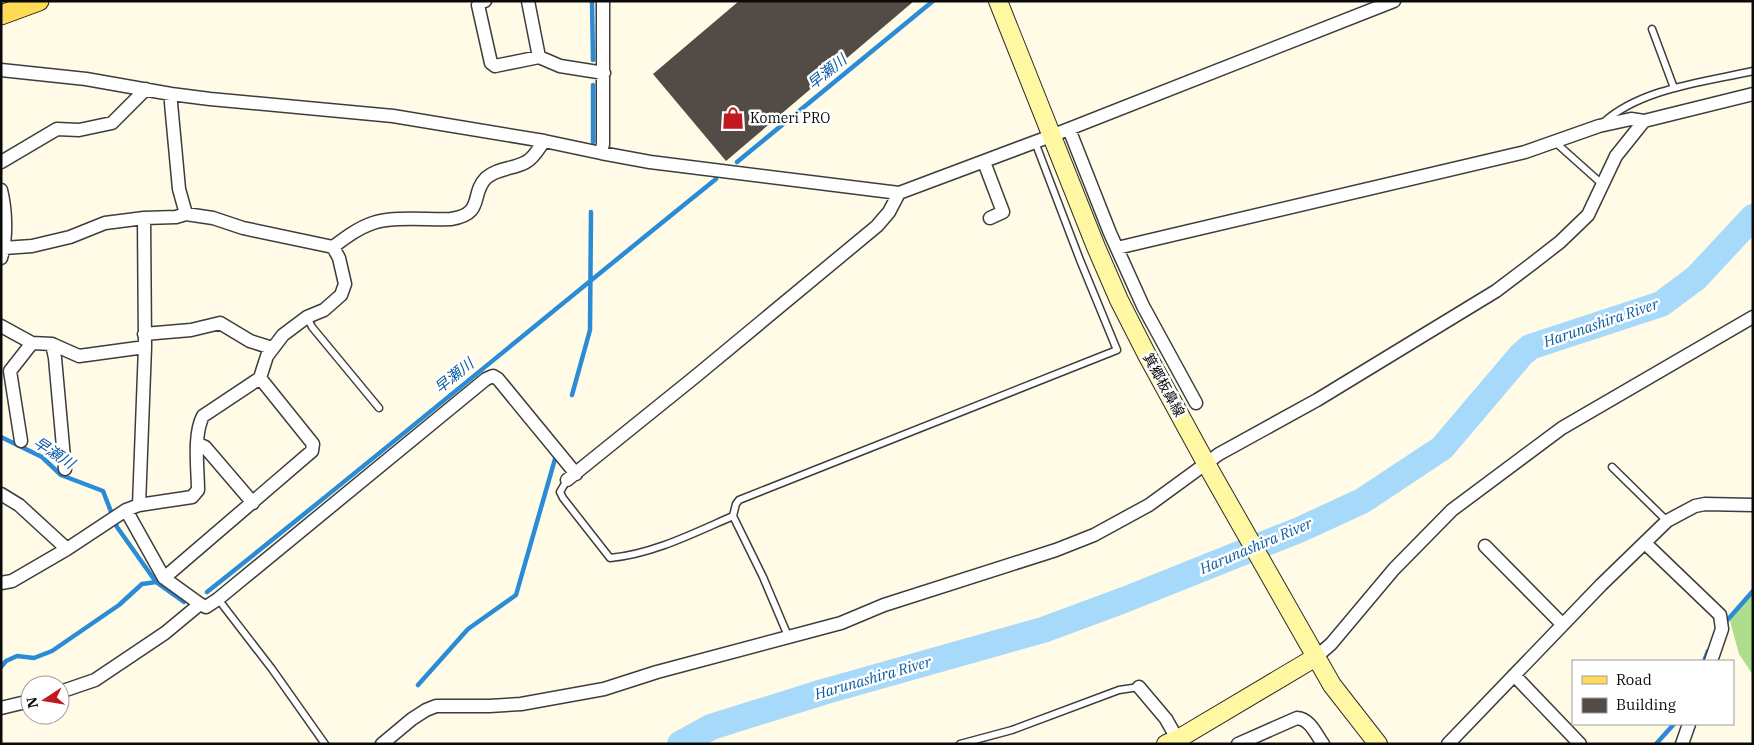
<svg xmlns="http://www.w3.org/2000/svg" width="1754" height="745" font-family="'IBM Plex Serif','Noto Sans JP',serif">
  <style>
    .forest { fill: #aedd8d }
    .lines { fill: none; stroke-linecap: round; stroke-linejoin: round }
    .stream { stroke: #2a8cd6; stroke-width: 4.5 }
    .river { stroke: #a7d9fa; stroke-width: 26 }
    .building { fill: #534b46 }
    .lane-casing { stroke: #3d3d3d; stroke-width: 9 }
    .street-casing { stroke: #3d3d3d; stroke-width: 15 }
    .secondary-casing { stroke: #2c2c2c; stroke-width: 20 }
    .primary-casing { stroke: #1b1b1b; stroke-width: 21 }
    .lane { stroke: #fff; stroke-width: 6 }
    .street { stroke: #fff; stroke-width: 12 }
    .secondary { stroke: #fff7a1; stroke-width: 18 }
    .primary { stroke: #ffdb56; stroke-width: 19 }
    .labels { text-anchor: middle; stroke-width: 5; stroke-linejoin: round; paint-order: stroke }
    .poi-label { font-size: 14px; fill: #0a0a0a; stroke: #fff; text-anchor: start }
    .street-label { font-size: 14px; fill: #0a0a0a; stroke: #fff }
    .water-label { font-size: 15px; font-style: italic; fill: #0d5ca1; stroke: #fff }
  </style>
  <rect width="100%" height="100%" fill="#fffbe6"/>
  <!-- forest -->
  <path class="forest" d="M1753 589V675L1739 654 1730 621 1738 607Z"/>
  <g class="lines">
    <!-- stream -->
    <path class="stream" d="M592 1 593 60
      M593 142V85
      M737 162 933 1
      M572 395 590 330 591 212
      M1 437 42 457 61 475 103 491 117 527 156 582 184 602
      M207 592C378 456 546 316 716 179
      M1723 625 1753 591
      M1704 661 1708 651
      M1 667 6 661 17 656 34 658 52 651 119 605 142 584 156 582
      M418 685 468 629 516 595 555 459
      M1656 744 1674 724"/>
    <!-- river -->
    <path class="river" d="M680 744 711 727 823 692 1043 630 1124 600 1299 530 1362 501 1442 448 1521 355 1530 347 1661 304 1696 278 1753 217"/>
  </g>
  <!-- building -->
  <path class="building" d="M739 1H914L726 161 653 74Z"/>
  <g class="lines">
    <defs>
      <path id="lane" d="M1652 29 1674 88
        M1604 122C1642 88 1705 82 1753 71
        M1555 142 1602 184
        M307 317 312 327 379 408
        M1612 467 1667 521
        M567 480 560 492 563 498 610 558C653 554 694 533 733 516
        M218 599 272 669 325 744
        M788 636 763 577 733 516 736 504 739 500 1117 350 1080 260 1035 142
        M960 744 1012 730 1119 690 1139 687"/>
      <path id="street" d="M485 1 481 2 478 5 491 63 495 66 539 57 560 66 604 73
        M528 1 539 57
        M1 70 86 79 171 94 210 99 393 116 544 141 601 153 650 162 899 193 1051 136 1394 1
        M171 94V103L179 189 186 214
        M1069 129 1110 233 1143 306 1196 403
        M601 153 603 144V1
        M1 162 57 129 79 130 112 123 146 89
        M984 162 1003 212 990 218
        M1 190C6 210 7 238 1 258
        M4 248 32 246 70 237 105 223 144 218 176 217 186 214 213 218 243 228 333 247C345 238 358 228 373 223 393 216 428 220 451 219 485 214 470 194 486 178 497 168 514 169 526 162 534 158 539 148 544 141
        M1117 248 1525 152 1599 126 1631 119 1644 121
        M1 326 32 343 52 344 55 358 65 469
        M144 334 191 330 220 323 250 341 272 348
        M52 344 79 356 145 347
        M21 441 10 371 32 343
        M198 444 205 447 253 503
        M567 480 696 376 877 226 889 212 899 193
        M1 494 19 505 67 549
        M139 505 145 347 144 218
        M126 510 164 578 200 604 206 607 218 599 486 379 493 376 498 379 576 474
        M1645 543 1720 615 1722 629 1711 661
        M1485 546 1562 624
        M164 578 312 451 313 444 260 378
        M1 583 12 581 67 549 126 510 139 505 192 497 198 490C198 469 193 435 203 416L260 378 267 356 283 335 307 317 324 310 341 295 345 284 339 258 333 247
        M1316 657 1331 644 1394 569 1452 510 1562 428 1753 317
        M1514 675 1580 744
        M1139 687 1166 719 1180 744
        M60 692 95 680 165 633 200 604
        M1 708 30 701
        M382 744 412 719 426 710 436 706H489L521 704 604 689 657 672 841 623 884 605 1056 550 1094 535 1149 505 1219 454 1317 400 1496 291 1533 263 1560 242 1588 215 1616 156 1644 121 1753 94
        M1238 744 1297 718C1310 719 1316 734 1323 744
        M1448 744 1601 585 1667 521 1695 506 1705 504 1753 505
        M1682 744 1689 724"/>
      <path id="secondary" d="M998 1 1096 247 1119 300 1147 355 1212 474 1332 685 1378 744
        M1166 744 1178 739 1316 657"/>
      <path id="primary" d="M1 15 39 1"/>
    </defs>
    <!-- lane casing -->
    <use href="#lane" class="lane-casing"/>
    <!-- street casing -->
    <use href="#street" class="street-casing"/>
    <!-- secondary casing -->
    <use href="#secondary" class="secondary-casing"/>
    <!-- primary casing -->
    <use href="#primary" class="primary-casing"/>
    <!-- lane -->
    <use href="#lane" class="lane"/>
    <!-- street -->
    <use href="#street" class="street"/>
    <!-- secondary -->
    <use href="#secondary" class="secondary"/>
    <!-- primary -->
    <use href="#primary" class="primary"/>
  </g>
  <!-- icons -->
  <defs>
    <symbol id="shop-bare" viewBox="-9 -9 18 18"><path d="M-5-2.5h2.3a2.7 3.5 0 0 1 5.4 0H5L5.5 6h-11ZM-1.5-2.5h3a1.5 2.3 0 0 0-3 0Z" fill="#c11a1e" stroke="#fff" stroke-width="2.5" paint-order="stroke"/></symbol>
  </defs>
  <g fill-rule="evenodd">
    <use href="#shop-bare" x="717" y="102" width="32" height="32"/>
  </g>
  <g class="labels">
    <!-- poi labels -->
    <g class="poi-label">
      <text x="750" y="123">Komeri PRO</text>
    </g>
    <!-- street labels -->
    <g class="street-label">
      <text transform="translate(1164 385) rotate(61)" y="5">箕郷板鼻線</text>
    </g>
    <!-- water labels -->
    <g class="water-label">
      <text transform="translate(827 72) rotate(-39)" y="5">早瀬川</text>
      <text transform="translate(1601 323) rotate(-19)" y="5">Harunashira River</text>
      <text transform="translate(454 376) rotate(-39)" y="5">早瀬川</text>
      <text transform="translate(54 453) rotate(33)" y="5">早瀬川</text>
      <text transform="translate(1256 546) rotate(-23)" y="5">Harunashira River</text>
      <text transform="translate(873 678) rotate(-16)" y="5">Harunashira River</text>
    </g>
  </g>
  <!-- border -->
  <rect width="1754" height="745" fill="none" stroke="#0a0a0a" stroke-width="5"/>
  <!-- legend -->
  <rect x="1572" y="660" width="162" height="65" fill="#ffffff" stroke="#9d9d9d"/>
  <rect x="1582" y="676" width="25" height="8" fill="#ffdb56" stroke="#9d9d9d"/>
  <text x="1616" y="685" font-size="15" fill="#0a0a0a">Road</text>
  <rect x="1582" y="698" width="25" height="15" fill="#534b46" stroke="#9d9d9d"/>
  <text x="1616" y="710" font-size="15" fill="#0a0a0a">Building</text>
  <!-- north arrow -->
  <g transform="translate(45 700) rotate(258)"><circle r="24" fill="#ffffff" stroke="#9d9d9d"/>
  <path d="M0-4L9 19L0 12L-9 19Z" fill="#c11a1e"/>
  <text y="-8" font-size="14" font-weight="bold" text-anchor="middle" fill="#0a0a0a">N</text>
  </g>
</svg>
